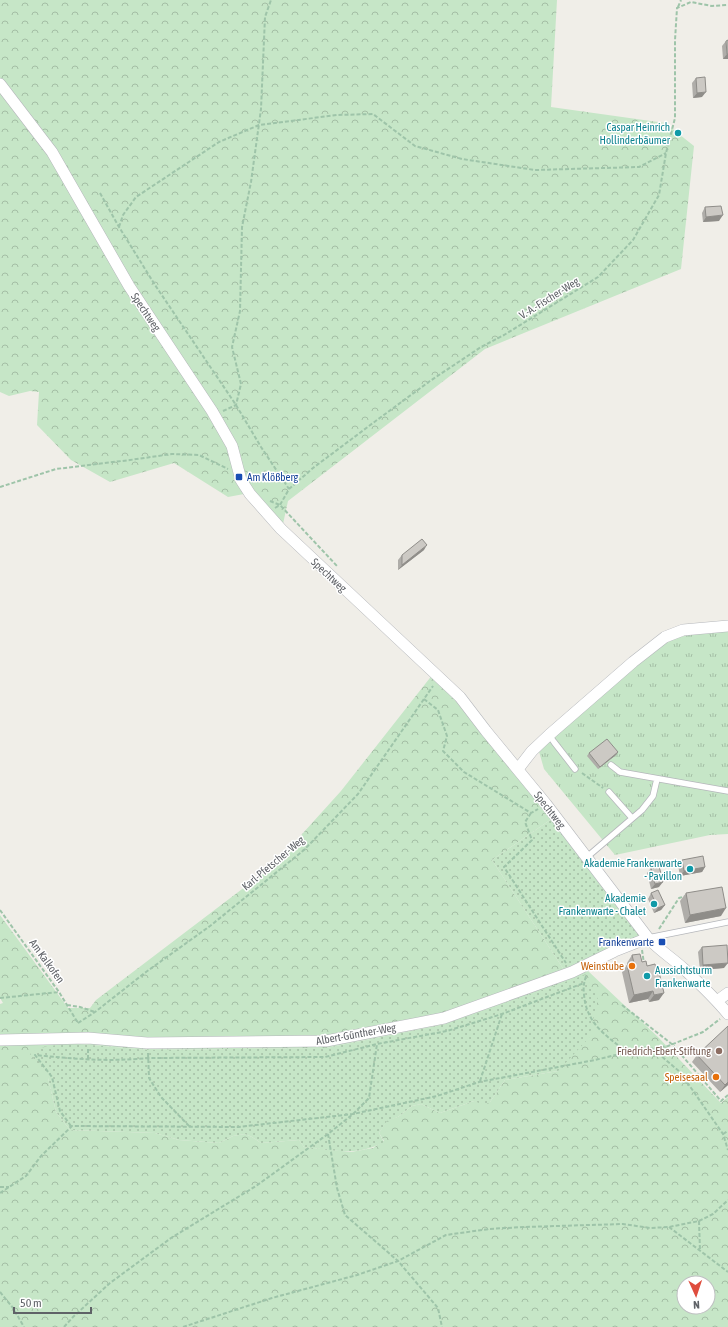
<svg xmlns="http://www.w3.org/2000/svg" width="728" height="1327" font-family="'Asap Condensed',sans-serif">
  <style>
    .grass { fill: url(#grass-tufts) }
    .forest { fill: url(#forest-crowns); fill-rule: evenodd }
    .park { fill: url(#park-dots) }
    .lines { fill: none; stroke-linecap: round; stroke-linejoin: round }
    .lane-casing { stroke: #b5b7bb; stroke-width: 7 }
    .street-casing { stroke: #b5b7bb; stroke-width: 12 }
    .path { stroke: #9ec4a9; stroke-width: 2; stroke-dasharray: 4 2; stroke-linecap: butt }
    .lane { stroke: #fff; stroke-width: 5.5 }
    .street { stroke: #fff; stroke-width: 11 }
    .wall { fill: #afada9 }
    .shaded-wall { fill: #8f8d89 }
    .building { fill: #ccc9c4; stroke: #8f8d89 }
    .culture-dot { fill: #0f9aa8; stroke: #fff; stroke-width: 1.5 }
    .transit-dot { fill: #1a4fb4; stroke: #fff; stroke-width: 1.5 }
    .food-dot { fill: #e8710a; stroke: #fff; stroke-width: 1.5 }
    .education-dot { fill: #8d6e63; stroke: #fff; stroke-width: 1.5 }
    .labels { text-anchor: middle; stroke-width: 3; stroke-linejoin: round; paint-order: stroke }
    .culture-label { font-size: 11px; fill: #0d838f; stroke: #fff; text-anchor: end }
    .street-label { font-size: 11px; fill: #5f6267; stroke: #fff }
    .transit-label { font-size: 11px; fill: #164399; stroke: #fff; text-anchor: start }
    .food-label { font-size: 11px; fill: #c56008; stroke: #fff; text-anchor: end }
    .education-label { font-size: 11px; fill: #785e54; stroke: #fff; text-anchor: end }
  </style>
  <defs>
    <pattern id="grass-tufts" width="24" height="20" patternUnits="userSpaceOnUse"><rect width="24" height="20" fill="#c6e6c7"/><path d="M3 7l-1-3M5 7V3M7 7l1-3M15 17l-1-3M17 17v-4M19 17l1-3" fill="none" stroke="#a4bea5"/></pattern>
    <pattern id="forest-crowns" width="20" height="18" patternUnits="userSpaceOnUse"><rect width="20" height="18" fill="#c6e6c7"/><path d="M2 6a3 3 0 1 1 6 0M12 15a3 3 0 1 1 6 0" fill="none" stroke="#a4bea5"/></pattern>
    <pattern id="park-dots" width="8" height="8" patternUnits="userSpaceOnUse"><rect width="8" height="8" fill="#c6e6c7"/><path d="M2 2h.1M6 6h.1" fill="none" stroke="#a4bea5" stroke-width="1.8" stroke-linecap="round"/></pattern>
  </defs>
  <rect width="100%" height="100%" fill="#f0eee8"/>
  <!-- grass -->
  <path class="grass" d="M728 630V834L710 835 615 855 544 769 538 748 647 655 673 639 695 633Z"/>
  <!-- forest -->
  <path class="forest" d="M0 0H557L551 107 665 123 694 146 681 269 485 349 288 501 283 524 244 494 228 497 174 463 110 482 71 460 37 425 39 392 30 391 9 396 0 392Z
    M433 674 515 770 553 818 492 860 568 976 587 970 658 1037 721 1103 728 1097V1327H0V1004L3 1003 0 998V915L68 1008H90L96 1000 275 864 341 791ZM445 1024 558 1071 505 1080 490 1102 474 1101 440 1113 421 1104 412 1106 398 1117 387 1120 379 1133 384 1141 373 1148 351 1152 304 1147 299 1140 261 1143 252 1137 245 1134 233 1136 219 1143 179 1140 155 1133 70 1130 56 1112 48 1078 69 1043 148 1050 326 1048ZM684 1283H708V1307H684Z"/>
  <!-- park -->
  <path class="park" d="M553 818 642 936 566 973 492 860Z
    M585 975 598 999 589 1038 558 1071 505 1080 490 1102 484 1105 474 1101 440 1113 421 1104 412 1106 398 1117 387 1121 379 1133 384 1142C357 1157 333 1150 304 1147L299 1140 261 1143 252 1137 245 1134 233 1136 219 1143 179 1140 155 1133 70 1130 56 1112 48 1078 30 1054 39 1048 69 1043 148 1050 326 1048 445 1024Z"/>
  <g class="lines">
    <defs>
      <path id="lane" d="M549 735 554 742 575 769
        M611 765 620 772 728 791
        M609 792 632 818
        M587 857 642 810 653 796 657 779
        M648 938 728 922"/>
      <path id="street" d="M0 84 52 152 129 286 212 411 232 446 241 480 250 494 281 529 460 697 486 731 546 804 648 938C659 950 672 958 684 969 699 983 715 998 728 1014
        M518 769 532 751 549 735 633 662 665 637 683 630 728 626
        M717 1001 728 993
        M0 1040 88 1038 147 1043 326 1041 444 1018 572 972 615 951 648 938"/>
    </defs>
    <!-- lane casing -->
    <use href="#lane" class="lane-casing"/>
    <!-- street casing -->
    <use href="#street" class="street-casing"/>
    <!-- path -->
    <path class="path" d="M678 7 681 0
      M100 193 119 227 155 285 236 405 261 447 289 489
      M119 227 123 215 136 197 219 142 259 125 337 115 373 114 415 146 462 159 535 170 639 167 666 153
      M223 411 236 405 241 384 232 347 240 311 242 227 251 182 261 109 265 17 271 0
      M0 487 56 469 130 460 172 454 199 455 228 469
      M270 501 280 505 337 566
      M275 508 280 505 289 489 313 468 377 420 430 381 481 347 504 335 598 277 633 240 659 195 666 153 675 118V40L677 8 691 2 712 6 728 5
      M424 699 438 710 447 736 443 751 464 772 531 813 538 809
      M582 773 603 788
      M531 813 525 822 532 840 504 867 566 963
      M0 910 59 992 78 1023
      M659 929 679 898 686 896
      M642 950 644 964
      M586 976C584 983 583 987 584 994 586 1023 605 1035 627 1052
      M0 998 59 992
      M67 1005 80 1007 95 1012
      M622 1005 673 1045 721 1101 728 1095
      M78 1023 95 1012 146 972 210 926 304 850 358 794 433 686
      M88 1049V1060
      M653 1049 680 1072 723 1134 728 1150
      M148 1053 149 1078 161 1097 190 1127
      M480 1081 502 1014
      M71 1126 60 1111 52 1077 35 1055C75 1059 109 1062 148 1058L325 1057 377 1044 447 1031 502 1014 584 983
      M328 1134 337 1188 345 1215 398 1261 438 1308 442 1327
      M723 1134 728 1131
      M0 1187H9
      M0 1193 26 1176 41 1156 72 1126 238 1127 353 1114 437 1096 479 1082 595 1060 628 1052 668 1046 703 1032 720 1019
      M699 1221 700 1251
      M669 1227 728 1272
      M0 1292 13 1308 24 1327
      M64 1327 73 1317 110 1283 171 1238 256 1186 328 1134 353 1114 369 1098 377 1044
      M183 1327 272 1298 357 1275 398 1261 446 1235 489 1229 524 1227 623 1224 650 1228 669 1227 699 1221 713 1214 728 1200"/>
    <!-- lane -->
    <use href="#lane" class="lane"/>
    <!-- street -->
    <use href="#street" class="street"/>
  </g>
  <!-- wall -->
  <path class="wall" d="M726 41 728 59H723L722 46Z
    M696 78 702 97 693 98 692 83Z
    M705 207 719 221 703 222 702 213Z
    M424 550 398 570V560L402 555Z
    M618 752 616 755 598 769 587 756 589 753Z
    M682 860 705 867 702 872 680 876 678 865Z
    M651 868 659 887 651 889 647 873Z
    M651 893 665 905 661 910 654 913 648 899Z
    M686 893 721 916 685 923 680 901Z
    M702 947 724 968 700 970 698 952Z
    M632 955 642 962 647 966 659 1000 649 1002 648 999 629 1003 622 972 627 965V963Z
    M697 1055 728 1085 720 1092 692 1062Z"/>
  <!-- shaded-wall -->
  <path class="shaded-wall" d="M727 54H728V59H723Z
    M706 92 702 97 693 98 697 93Z
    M723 215 719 221 703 222 706 217Z
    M427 545 424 550 398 570 402 565Z
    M618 752 616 755 598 769 600 767Z
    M705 867 702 872 680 876 684 871Z
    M663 882 659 887 651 889 655 884Z
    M665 905 661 910 654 913 658 908Z
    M726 908 721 916 685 923 690 915Z
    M728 963 724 968 700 970 703 965Z
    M653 991 648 999 629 1003 634 995Z
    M664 993 659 1000 649 1002 654 995Z
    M728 1082V1085L720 1092 725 1085Z"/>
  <!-- building -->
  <path class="building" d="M728 40V54H727L726 41Z
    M705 77 706 92 697 93 696 78Z
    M721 206 723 215 706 217 705 207Z
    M422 539 427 545 402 565V555Z
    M607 739 618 752 600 767 589 753Z
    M703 856 705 867 684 871 682 860Z
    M659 866 663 882 655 884 651 868Z
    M722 887 726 908 690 915 686 893Z
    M658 890 665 905 658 908 651 893Z
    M727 945 728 963 703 965 702 947Z
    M640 954 642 962 646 961 647 966 655 964 657 972H659L664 993 654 995 653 991 634 995 627 965 634 963 632 955Z
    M728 1026V1082L725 1085 697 1055Z"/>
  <!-- markers -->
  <g class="culture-dot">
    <circle cx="678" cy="133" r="4"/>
    <circle cx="690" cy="869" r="4"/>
    <circle cx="654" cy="904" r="4"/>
    <circle cx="647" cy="976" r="4"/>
  </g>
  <g class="transit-dot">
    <rect x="235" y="473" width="8" height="8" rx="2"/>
    <rect x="658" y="938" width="8" height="8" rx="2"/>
  </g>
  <g class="food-dot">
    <circle cx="632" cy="966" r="4"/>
    <circle cx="716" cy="1077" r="4"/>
  </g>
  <circle class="education-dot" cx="719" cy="1051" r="4"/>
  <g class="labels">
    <!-- culture labels -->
    <g class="culture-label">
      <text x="670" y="131">Caspar Heinrich<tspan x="670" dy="13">Hollinderbäumer</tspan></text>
      <text x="682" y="867">Akademie Frankenwarte<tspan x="682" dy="13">- Pavillon</tspan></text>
      <text x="646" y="902">Akademie<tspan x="646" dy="13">Frankenwarte - Chalet</tspan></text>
      <text x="655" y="974" text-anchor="start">Aussichtsturm<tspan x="655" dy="13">Frankenwarte</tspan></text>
    </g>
    <!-- street labels -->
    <g class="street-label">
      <text transform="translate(549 298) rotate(-32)" y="4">V.-A.-Fischer-Weg</text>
      <text transform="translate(146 312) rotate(56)" y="4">Spechtweg</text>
      <text transform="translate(329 575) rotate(43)" y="4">Spechtweg</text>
      <text transform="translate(550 810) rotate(52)" y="4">Spechtweg</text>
      <text transform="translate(273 863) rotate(-40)" y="4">Karl-Pfetscher-Weg</text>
      <text transform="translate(47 961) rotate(54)" y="4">Am Kalkofen</text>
      <text transform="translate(356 1034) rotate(-10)" y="4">Albert-Günther-Weg</text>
    </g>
    <!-- transit labels -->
    <g class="transit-label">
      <text x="247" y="481">Am Klößberg</text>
      <text x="654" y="946" text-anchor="end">Frankenwarte</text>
    </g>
    <!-- food labels -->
    <g class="food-label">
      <text x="624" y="970">Weinstube</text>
      <text x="708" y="1081">Speisesaal</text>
    </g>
    <!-- education labels -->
    <g class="education-label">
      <text x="711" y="1055">Friedrich-Ebert-Stiftung</text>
    </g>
  </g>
  <!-- north arrow -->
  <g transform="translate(696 1295) rotate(177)"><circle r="19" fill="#ffffff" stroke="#bfc0c2"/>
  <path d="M0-3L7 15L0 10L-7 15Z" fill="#df4d3e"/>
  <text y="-6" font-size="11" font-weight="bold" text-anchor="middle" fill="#5f6267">N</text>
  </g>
  <!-- scale -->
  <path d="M14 1307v6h77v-6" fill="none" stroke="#5f6267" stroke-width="2"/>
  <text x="20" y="1307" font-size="12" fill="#5f6267" stroke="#ffffff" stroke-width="3" paint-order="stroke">50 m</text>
</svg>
